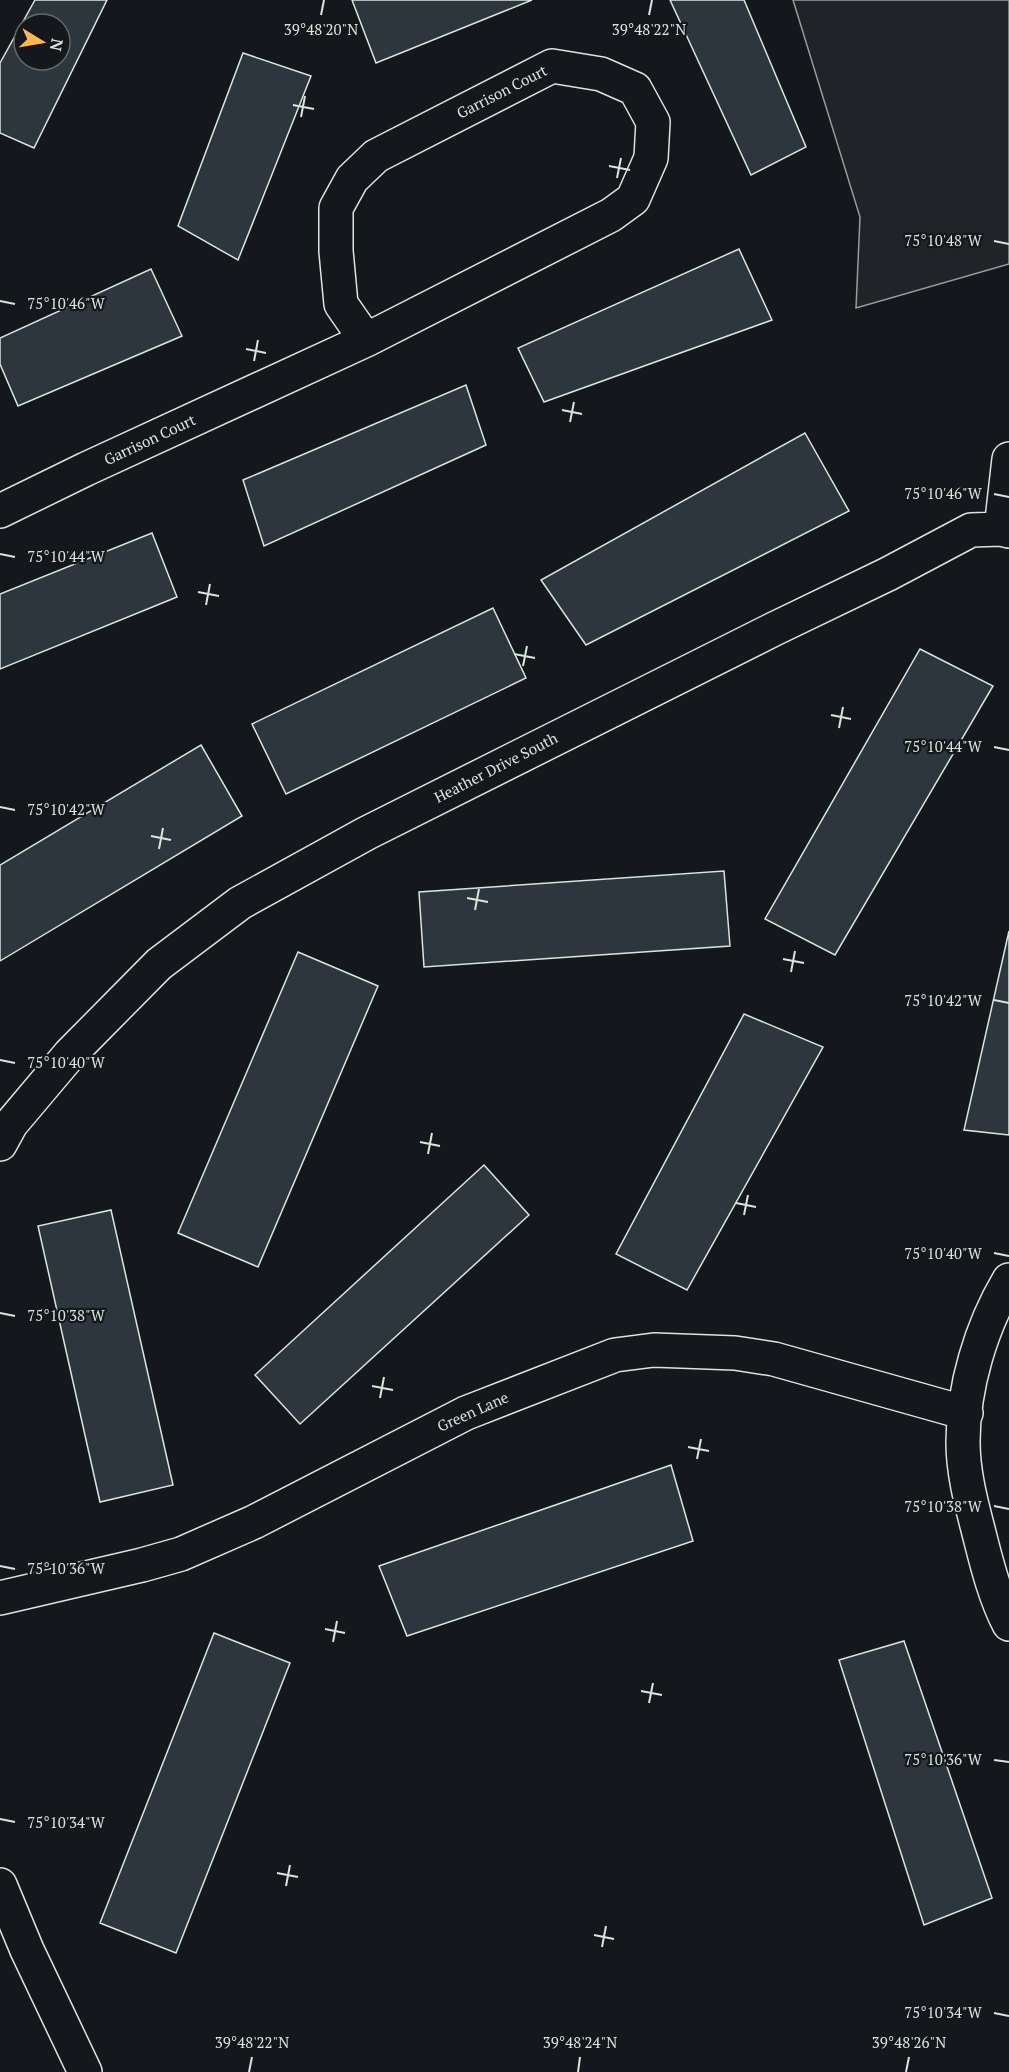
<svg xmlns="http://www.w3.org/2000/svg" width="1009" height="2072" font-family="'PT Serif',serif">
  <style>
    .green { fill: #202428; stroke: #939e99; stroke-width: 1.5 }
    .building { fill: #2c363c; stroke: #d8e6dc; stroke-width: 1.5; fill-rule: evenodd }
    .lines { fill: none; stroke-linecap: round; stroke-linejoin: round }
    .minor-casing { stroke: #d8e6dc; stroke-width: 36 }
    .minor { stroke: #14181c; stroke-width: 33 }
    .ticks { fill: none; stroke: #d8e6dc; stroke-width: 2 }
    .labels { text-anchor: middle; stroke-width: 4.5; stroke-linejoin: round; paint-order: stroke }
    .street-label { font-size: 15px; fill: #d8e6dc; stroke: #14181c }
    .ticks-label { font-size: 15px; text-anchor: middle; fill: #d8e6dc; stroke: #14181c; stroke-width: 4.5; stroke-linejoin: round; paint-order: stroke }
  </style>
  <rect width="100%" height="100%" fill="#14181c"/>
  <!-- green -->
  <path class="green" d="M793 0H1009V264L856 308 860 217Z"/>
  <!-- building -->
  <path class="building" d="M35 0H107L34 148 0 133V63ZM24 24H60V60H24Z
    M352 0H532L376 63Z
    M670 0H744L806 147 751 175Z
    M243 53 311 76 238 260 178 226Z
    M739 249 772 320 544 402 518 348Z
    M151 269 182 336 18 406 0 364V338Z
    M466 385 486 445 264 546 243 480Z
    M805 433 849 511 586 645 541 580Z
    M152 533 177 597 0 669V594Z
    M493 608 526 678 286 794 252 724Z
    M920 649 993 686 835 955 765 919Z
    M201 745 242 816 0 961V865Z
    M724 871 730 946 424 967 419 892Z
    M1009 931V1135L964 1130Z
    M298 952 378 986 258 1267 178 1233Z
    M744 1014 823 1047 687 1290 616 1254Z
    M484 1165 529 1215 300 1424 255 1375Z
    M111 1210 173 1485 100 1502 38 1226Z
    M671 1465 693 1541 407 1636 379 1566Z
    M214 1633 290 1663 176 1953 100 1923Z
    M904 1641 992 1898 924 1925 839 1660Z"/>
  <g class="lines">
    <defs>
      <path id="minor" d="M552 66 601 74 635 89 653 122 651 158 633 199 611 215 366 340 341 304 336 251V208L352 179 376 156Z
        M0 511 86 469 366 340
        M1001 529 1009 459
        M0 1144 11 1124 70 1054 159 964 240 903 367 833 774 629 888 574 971 530 1001 529 1009 531
        M1009 1280C981 1327 963 1387 963 1442 963 1476 973 1509 981 1541 988 1569 996 1599 1009 1624
        M0 1598 142 1565 181 1554 254 1522 466 1413 615 1355 654 1350 735 1353 774 1359 966 1413
        M0 1885 27 1950 85 2072"/>
    </defs>
    <!-- minor casing -->
    <use href="#minor" class="minor-casing"/>
    <!-- minor -->
    <use href="#minor" class="minor"/>
  </g>
  <!-- ticks -->
  <path class="ticks" d="M321 15 324 0M649 15 652 0M293 105 314 109M301 117 305 96M609 166 630 170M617 178 621 158M994 241 1009 244M0 301 15 304M246 349 266 353M254 361 258 340M562 410 582 414M570 422 574 402M994 494 1009 497M0 554 15 557M198 592 219 596M206 605 210 584M514 654 535 658M523 666 527 646M831 715 851 719M839 728 843 707M994 747 1009 750M0 807 15 810M151 836 171 840M159 849 163 828M467 898 488 902M475 910 479 889M783 959 804 963M791 972 795 951M994 1000 1009 1003M0 1060 15 1063M420 1142 440 1146M428 1154 432 1133M736 1203 756 1207M744 1215 748 1195M994 1253 1009 1256M0 1313 15 1316M372 1386 393 1390M380 1398 384 1377M688 1447 709 1451M697 1459 701 1439M994 1506 1009 1509M0 1566 15 1569M325 1629 345 1633M333 1642 337 1621M641 1691 662 1695M649 1703 653 1683M994 1760 1009 1762M0 1819 15 1822M277 1873 298 1877M286 1886 290 1865M594 1935 614 1939M602 1947 606 1926M994 2013 1009 2016M249 2072 252 2057M578 2072 580 2057M906 2072 909 2057"/>
  <g class="labels">
    <!-- street labels -->
    <g class="street-label">
      <text transform="translate(502 92) rotate(-27)" y="5">Garrison Court</text>
      <text transform="translate(150 440) rotate(-25)" y="5">Garrison Court</text>
      <text transform="translate(496 768) rotate(-27)" y="5">Heather Drive South</text>
      <text transform="translate(473 1412) rotate(-24)" y="5">Green Lane</text>
    </g>
  </g>
  <g class="ticks-label">
    <text x="321" y="35">39°48'20"N</text>
    <text x="649" y="35">39°48'22"N</text>
    <text x="943" y="246">75°10'48"W</text>
    <text x="66" y="309">75°10'46"W</text>
    <text x="943" y="499">75°10'46"W</text>
    <text x="66" y="562">75°10'44"W</text>
    <text x="943" y="752">75°10'44"W</text>
    <text x="66" y="815">75°10'42"W</text>
    <text x="943" y="1006">75°10'42"W</text>
    <text x="66" y="1068">75°10'40"W</text>
    <text x="943" y="1259">75°10'40"W</text>
    <text x="66" y="1321">75°10'38"W</text>
    <text x="943" y="1512">75°10'38"W</text>
    <text x="66" y="1574">75°10'36"W</text>
    <text x="943" y="1765">75°10'36"W</text>
    <text x="66" y="1828">75°10'34"W</text>
    <text x="943" y="2018">75°10'34"W</text>
    <text x="252" y="2048">39°48'22"N</text>
    <text x="580" y="2048">39°48'24"N</text>
    <text x="909" y="2048">39°48'26"N</text>
  </g>
  <!-- north arrow -->
  <g transform="translate(42 42) rotate(101)"><circle r="28" fill="#14181c" stroke="#626a69" stroke-width="1.5"/>
  <path d="M0-4.5L10 22L0 15L-10 22Z" fill="#ffb74d"/>
  <text y="-9" font-size="16" font-weight="bold" text-anchor="middle" fill="#d8e6dc">N</text>
  </g>
</svg>
